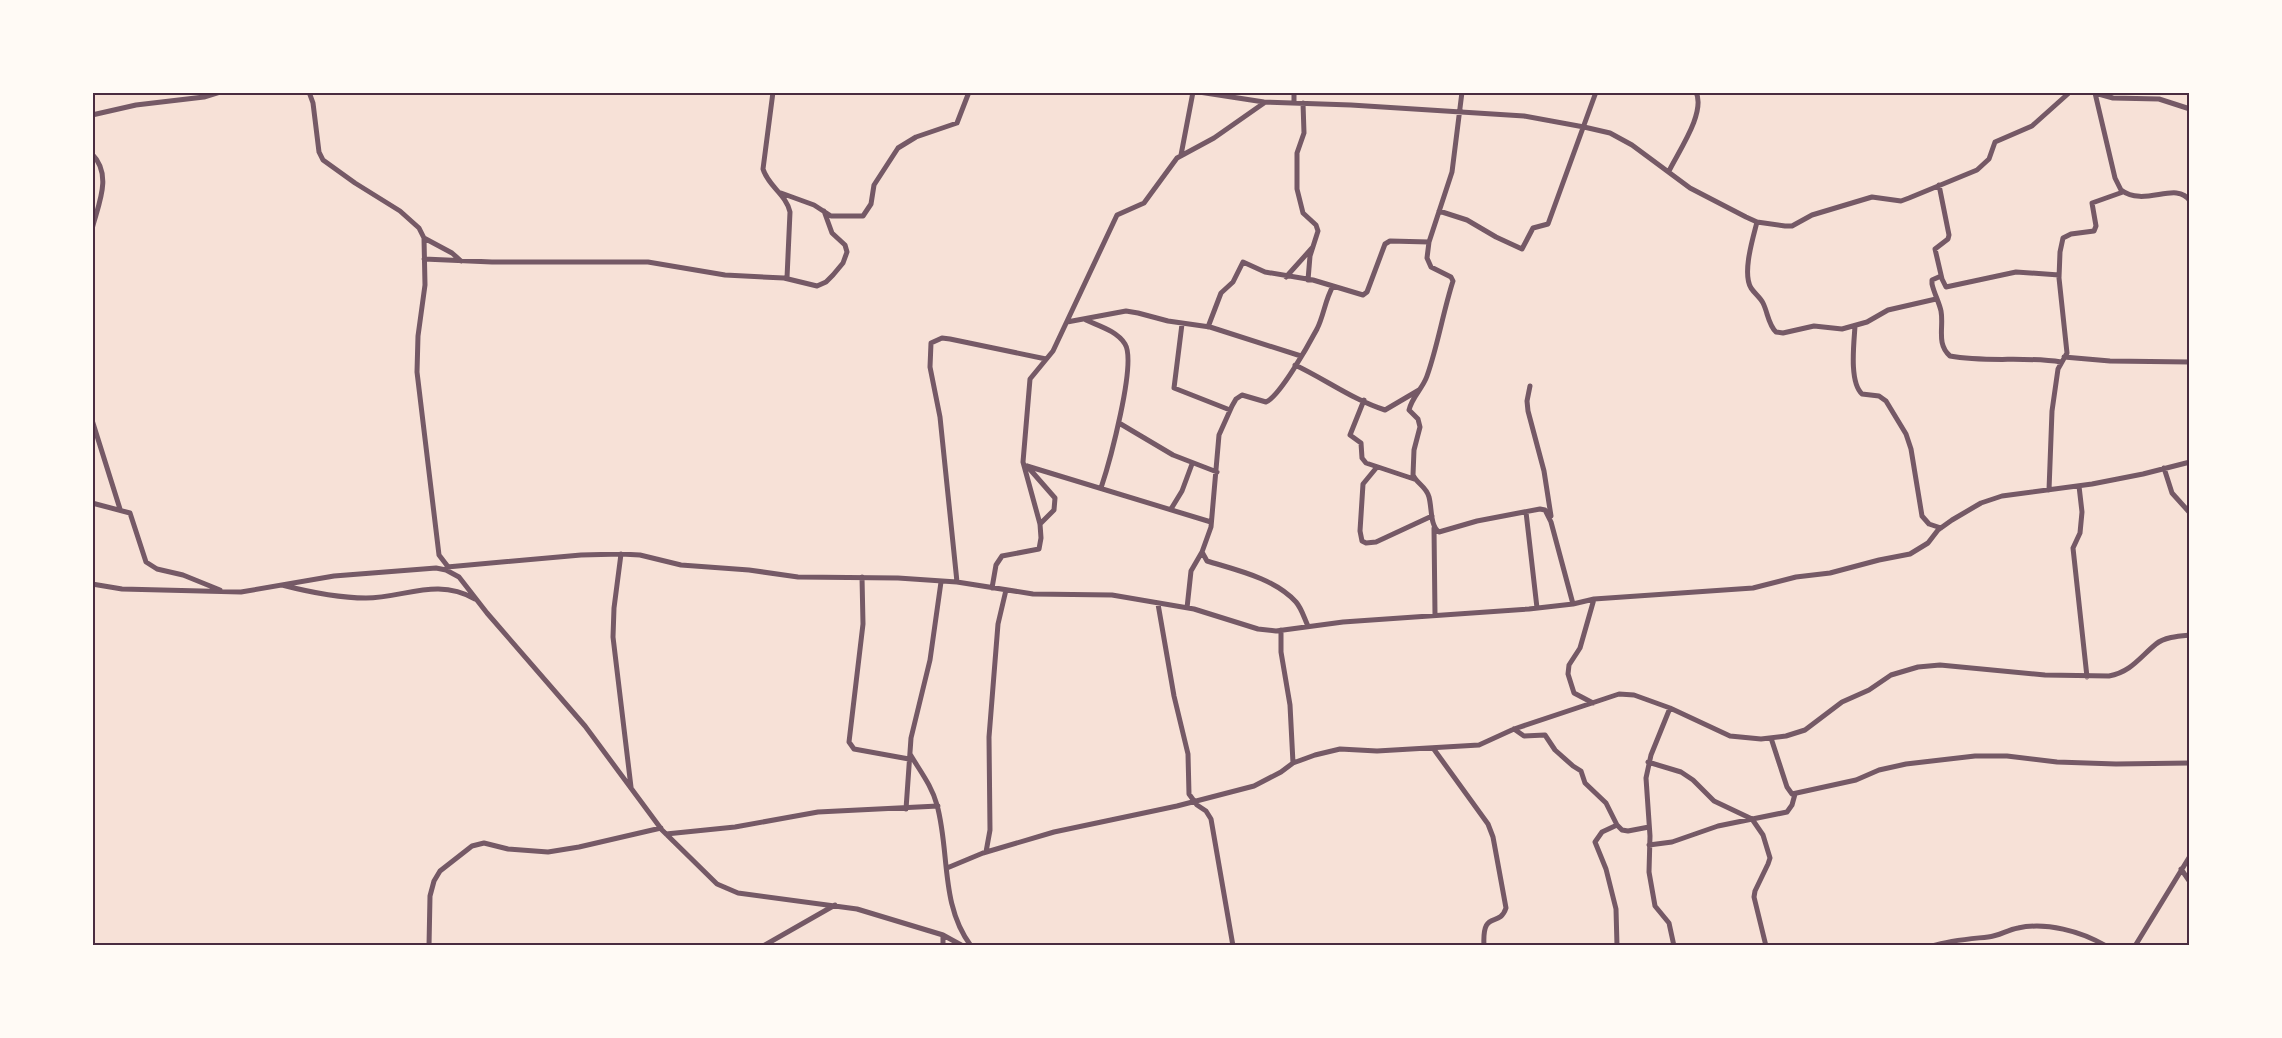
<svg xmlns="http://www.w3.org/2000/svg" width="2282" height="1038" font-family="Literata,serif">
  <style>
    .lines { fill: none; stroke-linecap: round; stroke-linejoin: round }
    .minor { stroke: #755966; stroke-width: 5 }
    .neatline { fill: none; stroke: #4a2c40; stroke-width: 2 }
  </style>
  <rect width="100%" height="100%" fill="#f7e1d7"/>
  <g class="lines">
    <!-- minor -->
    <path class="minor" d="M309 92 313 103 319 152 323 160 355 183 400 211 419 228 424 238 425 285 418 336 417 372 439 555 449 568
      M773 92 763 169C768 186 786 194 790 212L787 278
      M1199 92 1264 102 1351 105 1524 116 1584 127 1610 133 1632 145 1690 188 1746 217 1757 222 1785 226H1792L1812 215 1872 197 1901 201 1909 198 1977 170 1989 159 1995 142 2032 126 2070 92
      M1462 92 1452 172 1429 242 1427 258 1431 267 1451 277 1453 281C1443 312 1438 345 1427 376 1423 388 1412 397 1409 410L1418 419 1420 427 1414 450 1413 475C1417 484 1426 486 1429 497 1432 508 1430 526 1439 532L1477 521 1540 509 1545 510 1551 522 1573 604
      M2095 93 2115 178 2121 190C2145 208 2176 180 2190 201
      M2095 93 2113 98 2159 99 2190 109
      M1294 103V92
      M1303 103 1304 133 1297 153V189L1303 213 1316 225 1318 231 1310 256 1308 280
      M92 115 136 105 204 97 220 92
      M92 154C113 175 98 205 92 229
      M1181 155 1193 92
      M1669 171C1678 152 1706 113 1696 92
      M1939 185 1949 235 1948 239 1935 249 1942 279 1946 287 2016 272 2059 275
      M781 193 814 205 831 216H863L871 204 874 185 898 148 916 137 957 123 969 92
      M1439 211 1467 220 1496 237 1522 249 1533 228 1548 224 1596 92
      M1757 222C1753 238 1742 273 1751 288 1755 294 1760 297 1763 303 1768 313 1768 324 1776 332L1783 333 1814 326 1842 329 1867 322 1888 310 1936 299
      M424 238 452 253 461 261
      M424 259 492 262H648L725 275 784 278 817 286 826 282 833 275 843 263 847 252 845 245 832 233 824 211
      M1941 276 1932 280V284C1934 293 1939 302 1941 311 1944 327 1936 344 1950 356 1987 363 2024 356 2061 362
      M1286 277 1312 248
      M1086 320C1099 326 1117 331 1125 344 1137 363 1109 464 1101 488
      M1067 322 1126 311 1138 313 1168 321 1210 327 1301 356
      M1182 324 1174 388 1230 410
      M1855 326C1854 343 1849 382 1862 394L1879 396 1886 401 1906 434 1911 449 1922 516 1929 524 1941 528
      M1208 327 1221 293 1233 282 1243 262 1265 272 1313 280 1363 295 1367 292 1385 244 1390 241 1429 242
      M2064 357 2110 361 2190 362
      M1295 365C1325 379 1353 400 1385 410L1419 390
      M1530 386 1527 401 1528 411 1544 471 1551 516
      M1364 400 1350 435 1361 443 1362 458 1366 463 1414 479
      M92 420 120 509
      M1119 423 1173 455 1217 472
      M1027 466 1211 522
      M1027 466 1055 498 1054 510 1040 524
      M1377 467 1363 484 1360 531 1362 541 1366 543 1376 542 1432 516
      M2164 468 2172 493 2190 513
      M2079 486 2082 512 2080 533 2073 548 2087 677
      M2049 490 2052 411 2058 369 2067 353 2059 278 2060 252 2063 238 2071 234 2094 231 2096 226 2092 203 2123 192
      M92 503 130 513 146 562 157 569 183 575 220 590
      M1171 509 1182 491 1192 464
      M1526 512 1537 608
      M1434 528 1435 615
      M621 554 614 608 613 637 631 787
      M447 567 581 555 621 554 640 555 681 565 749 570 798 577 898 578 957 582 1033 594 1112 595 1194 609 1258 629 1276 631 1343 622 1529 609 1573 604 1594 599 1753 588 1796 577 1830 573 1879 560 1910 554 1928 543 1938 530 1952 520 1981 503 2002 496 2092 484 2143 474 2190 462
      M862 577 863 624 849 742 854 749 909 759
      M957 582 940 417 930 367 931 343 942 338 950 339 1046 359
      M92 584 122 589 241 592 334 576 436 568 446 570 459 577 487 613 585 726 662 830 717 884 738 893 857 909 943 935 963 946
      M282 585C309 592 337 598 366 598 404 598 437 577 475 599
      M992 588 996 565 1002 556 1039 549 1041 538 1040 524 1023 462 1030 379 1053 351 1117 215 1144 203 1177 158 1214 138 1264 103
      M1158 604 1174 696 1188 754 1189 794 1197 805 1206 811 1211 819 1233 946
      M1187 608 1191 571 1202 552
      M1308 626C1304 618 1302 609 1296 602 1274 578 1236 570 1207 561L1202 552 1211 527 1219 435 1232 406 1236 399 1242 395 1266 402C1280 396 1309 344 1317 329 1324 315 1325 300 1333 286
      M1281 630V652L1290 705 1293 763
      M1593 703 1574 693 1568 674 1569 665 1580 648 1594 599
      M1670 708 1651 755 1646 778 1650 836 1649 872 1655 906 1669 923 1674 946
      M1514 729 1524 736 1545 735 1555 750 1573 766 1581 771 1585 783 1606 803 1617 825 1622 830 1628 831 1649 827
      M1771 738 1787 787 1792 794 1856 780 1879 770 1906 764 1975 756H2007L2057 762 2116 764 2190 763
      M1433 748 1488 824 1493 837 1506 908C1499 929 1482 908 1484 946
      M910 754C920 771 932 786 937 805 950 852 940 905 971 946
      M1648 762 1681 772 1693 780 1714 801 1752 819 1763 835 1770 858 1768 864 1755 891 1754 897 1766 946
      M906 809 911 738 930 660 941 582
      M1617 825 1602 832 1595 842 1606 869 1616 909 1617 946
      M666 834 735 827 818 812 938 806
      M1649 845 1672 842 1718 826 1787 812 1792 805 1795 794
      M986 852 990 830 989 737 998 624 1006 590
      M947 868 983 853 1054 832 1177 806 1254 786 1281 772 1293 763 1315 755 1340 749 1377 751 1479 745 1514 729 1619 694 1634 695 1670 708 1730 736 1761 739 1786 736 1805 730 1842 702 1869 690 1891 675 1918 667 1940 665 2045 675 2109 676C2131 672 2140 657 2156 644 2164 637 2179 636 2190 635
      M2181 869 2190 882
      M943 935V946
      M429 946 430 896 434 881 440 871 472 846 484 843 508 849 548 852 579 847 661 828
      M763 946 835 905
      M1932 946C1951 940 1969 939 1988 937 1999 936 2007 930 2018 928 2046 922 2081 931 2106 946
      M2135 946 2190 856"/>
  </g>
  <!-- border -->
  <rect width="2282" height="1038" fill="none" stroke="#fffaf5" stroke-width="188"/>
  <rect x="94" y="94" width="2094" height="850" class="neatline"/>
</svg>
